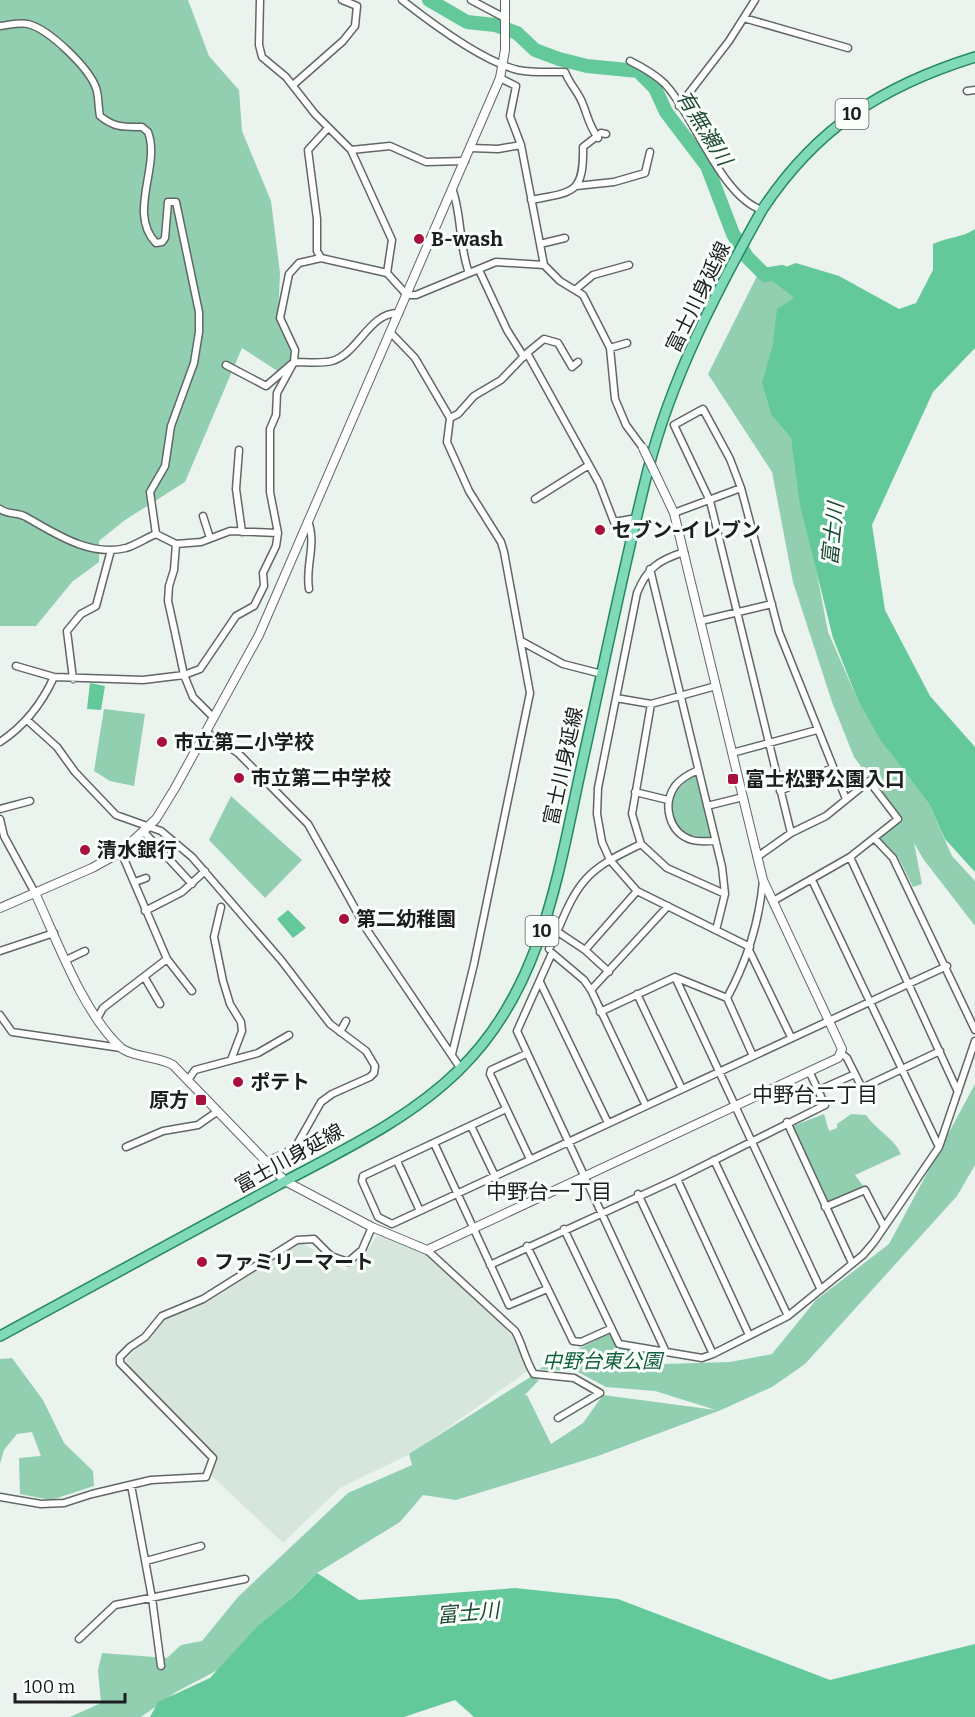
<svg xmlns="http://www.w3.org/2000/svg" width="975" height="1717" font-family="Bitter,'Noto Sans JP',serif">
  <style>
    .built { fill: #d6e6dd }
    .green { fill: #92cfb1 }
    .water { fill: #63c99b }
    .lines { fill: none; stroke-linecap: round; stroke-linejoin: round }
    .river { stroke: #63c99b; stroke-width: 14 }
    .minor-casing { stroke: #616864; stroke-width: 9 }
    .tertiary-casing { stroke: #616864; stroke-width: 10 }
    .primary-casing { stroke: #268863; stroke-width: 12 }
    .minor { stroke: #fff; stroke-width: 6 }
    .tertiary { stroke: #fff; stroke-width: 8 }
    .primary { stroke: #80d9b8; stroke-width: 9 }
    .tertiary-bridge-casing { stroke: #616864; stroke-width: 10; stroke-linecap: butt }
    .tertiary-bridge { stroke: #fff; stroke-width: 8 }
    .poi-dot { fill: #a7103f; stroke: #fafffc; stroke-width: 2 }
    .labels { text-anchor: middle; stroke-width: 6; stroke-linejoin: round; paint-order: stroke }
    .shield { fill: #fafffc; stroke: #5f6260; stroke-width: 1.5 }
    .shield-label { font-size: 18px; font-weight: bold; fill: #1c1f1d }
    .poi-label { font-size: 20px; font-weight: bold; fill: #1c1f1d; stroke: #fafffc; text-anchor: start }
    .street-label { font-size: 20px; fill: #1c1f1d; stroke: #fafffc }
    .park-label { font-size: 20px; font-style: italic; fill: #126143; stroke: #fafffc }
    .water-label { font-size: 21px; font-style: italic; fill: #1e4936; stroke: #fafffc }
    .neighbourhood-label { font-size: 21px; fill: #1c1f1d; stroke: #fafffc }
  </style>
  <rect width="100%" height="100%" fill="#eaf3ee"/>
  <!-- built -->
  <path class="built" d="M377 1235 422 1250 503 1326 519 1345 529 1370 414 1452 340 1488 283 1543 211 1475 217 1457 123 1363 170 1313 208 1302 301 1242 345 1271 369 1248Z"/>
  <!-- green -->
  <path class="green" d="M0 0H188L209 56 239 90 242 131 271 201 280 273 278 318 293 357 279 372 242 348 185 482 125 520 99 541V562L72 582 36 626H0Z
    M760 270 794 298 772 416 791 438 828 632 857 698 889 751 929 804 952 856 975 881V926L924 860 914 843 922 884 913 887 898 857 879 839 901 820 854 757 832 702 793 582 772 472 708 374Z
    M104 709 145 714 134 786 110 781 94 771Z
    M697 775 712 838C664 839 656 795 697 775Z
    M231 796 302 860 265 898 209 840Z
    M975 1084V1165L957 1196 805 1364 772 1387 721 1410 598 1456 456 1500 423 1495 400 1522 317 1573 218 1670 176 1692 141 1717H70L101 1703 98 1670 102 1653 167 1658 181 1645 202 1641 238 1597 348 1493 412 1465 409 1454 532 1376 539 1380 524 1396 527 1395 551 1444 583 1423 603 1395 716 1410 655 1391 606 1387 578 1372 539 1369 610 1333 618 1347 664 1356 662 1364 730 1362 772 1354 816 1300 889 1244Z
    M824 1114 829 1131 837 1128V1124L851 1114 866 1115C876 1130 893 1137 901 1154L855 1175 864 1187 828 1202 793 1126Z
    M12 1358 43 1400 64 1443 93 1471 94 1486 51 1500 20 1494 19 1458 41 1456 32 1432 17 1434 4 1450 0 1464V1359Z"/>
  <!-- water -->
  <path class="water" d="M975 229V348L933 392 872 525 885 610 930 696 975 747V872L945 839 929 804 879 738 857 698 833 638 800 505 791 438 772 416 762 383 773 344 777 309 794 298 765 275 796 263 839 276 899 309 916 303 933 270V244C947 237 962 238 975 229Z
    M90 683 105 686 101 710 87 709Z
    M288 910 306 928 293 938 277 919Z
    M317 1573 359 1600 515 1588 618 1599 830 1680 975 1644V1717H474L455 1700 404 1717H150L158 1702 210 1678 257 1627 293 1597Z"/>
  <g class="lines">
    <!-- river -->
    <path class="river" d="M429 0 467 22 495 25 517 33 535 50 559 59 587 66 638 71 655 88 666 112 707 166 733 234 747 257 765 275 782 272"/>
    <defs>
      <path id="minor" d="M260 0 259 45 262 57 286 77 315 114 351 150 392 240 387 273
        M402 0C430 22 484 62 518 70 533 73 549 72 565 72 569 83 578 92 582 102 588 116 588 124 598 138
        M471 0 505 18
        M744 18 848 48
        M0 26C9 25 20 22 28 24 49 29 89 68 96 88 99 96 98 107 100 116 115 128 123 127 142 127L148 132C161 166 127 213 156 243L162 242 165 238 168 202H176L199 312V332L194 363 171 426 165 466 150 492 156 534 176 544 174 570 169 586 168 601 174 628 184 675 193 697 214 718
        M630 61C642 67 655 74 665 84 694 115 721 197 762 210
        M500 78 516 86 510 116 521 145 544 265
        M293 85 343 41 355 26 357 6 342 0
        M967 91 975 90
        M679 106 729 41 755 0
        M471 148 498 149 521 145
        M351 150 390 146 426 162 465 161
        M576 186 614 182 645 173 650 152
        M453 191C462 218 459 246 469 273
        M531 200C573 192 584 194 583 147L601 133 606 134
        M540 244 565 238
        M321 258 387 273 407 295H416L496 262 544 265 560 281 583 295 610 348 615 399 626 425 643 448
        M479 270 507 330 524 357
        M575 290 593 275 629 265
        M391 333 415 358 450 418
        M610 348 627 343
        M527 353 544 339 558 343 572 367 578 362
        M226 365 266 386 294 362C306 362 321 364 332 361 359 353 369 312 399 313
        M239 450 236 489 242 532
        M535 499 589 465
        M0 509C8 515 18 512 26 517 56 534 90 557 126 548 136 545 146 538 156 534
        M674 513 741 488
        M203 516 210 538
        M308 521C317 545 305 565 309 589
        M176 544 201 542 230 531 278 533
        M684 552C659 560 647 568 637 593L598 788 597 814 602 842 610 860 637 891 750 947
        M650 569 722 867 725 894 716 930
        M701 621 772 604
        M521 641 563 664 602 674
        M16 666 54 677
        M73 679 67 631 81 614 96 606 111 550
        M616 698 651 704 716 686
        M651 704 632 814 641 844 667 868 725 894
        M27 720 57 747 75 772 116 815 161 831 192 857 281 960 330 1024 366 1051 375 1066 374 1073 370 1077 332 1094 321 1102 295 1148 266 1162
        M206 732 238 753 308 824 367 930 461 1069
        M0 742C23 727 42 703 54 677L143 680 184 675 200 669 236 616 254 606 264 586 263 573 276 546 278 533 270 492V429L276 415 277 393 294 362 295 350 280 318 289 274 299 263 321 258 317 251V219L308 150 328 128
        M732 753 817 730
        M698 770C689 774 681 778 675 786 662 805 669 833 692 840 699 842 707 841 715 841
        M780 791 832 768
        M635 792 668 800
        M707 806 743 797
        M0 809 30 801
        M0 819 4 836 35 893
        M144 832 192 884
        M791 833 710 501 674 425 703 409 730 459 741 488 779 632 846 799
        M875 839 893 858 975 1030
        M757 857 791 833 826 816 869 781 898 819 850 857 773 901
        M850 857 958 1092
        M812 880 939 1147
        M135 882 146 878
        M221 907 214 937 223 981 230 1004 241 1022 242 1031 231 1060
        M145 911 182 892 205 871
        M558 932 585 950 609 972
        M549 949C561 926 568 899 586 879 600 863 623 853 641 844
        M585 950 637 891
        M749 950 791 1037
        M0 951 54 933
        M167 959 192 991
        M66 960 85 951
        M675 977 820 1288
        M145 978 160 1004
        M540 982 608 1123
        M591 990 668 906
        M637 994 682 1089
        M727 998C747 961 759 923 763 881
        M600 1012 675 977 727 998 753 1056
        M0 1015 12 1032 121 1048
        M98 1017 103 1008 167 959 121 852
        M340 1032 346 1021
        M452 1054 474 964 530 693 504 552 501 542 469 491 447 442 450 418 458 414 474 396 501 380 527 353 599 483 614 522 637 518
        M526 1054 491 1070 490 1074 530 1159
        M842 1054 847 1058 862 1088 940 1051
        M188 1080 195 1070 258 1053 289 1035
        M819 1090 855 1074
        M646 1106 591 990 584 980 552 953 517 1031 665 1350
        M506 1109 363 1176 362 1181 378 1217 392 1224 947 966
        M787 1122 852 1263
        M471 1126 495 1176
        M434 1143 509 1305 547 1289
        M126 1147 163 1131 198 1125 218 1111
        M714 1160 788 1316
        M397 1161 420 1211
        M677 1179 749 1335
        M638 1194 713 1354
        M825 1207 865 1190 884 1227
        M564 1229 619 1344 702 1358 713 1354 788 1316 863 1255 874 1242 939 1147 975 1041
        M527 1246 573 1341 581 1342 610 1329
        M427 1250 515 1331C523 1345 525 1360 534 1374L574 1378 600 1393 558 1418
        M490 1265 677 1179 825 1105 809 1071
        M131 1485 152 1598 161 1666
        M0 1497 41 1504 64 1503 92 1494 151 1480 206 1477 213 1458 120 1363V1357L130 1347 145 1337 162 1316 203 1299 297 1240 314 1239 331 1256 348 1262 362 1250 372 1227
        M146 1561 201 1546
        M79 1639 115 1605 245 1579"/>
      <path id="tertiary" d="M35 893C57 940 82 1011 120 1047 133 1058 158 1056 173 1065L285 1181 372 1227 427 1250 838 1058 842 1049 763 880 674 513 654 471
        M0 908 92 868 121 852 156 819 175 788 259 635 500 78 505 50V0"/>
      <path id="primary" d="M0 1336C92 1286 184 1236 276 1186 339 1152 409 1120 460 1069 545 986 559 866 584 755 605 660 624 565 648 470 671 379 716 292 762 210 816 128 882 86 975 57"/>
    </defs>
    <!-- minor casing -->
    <use href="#minor" class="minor-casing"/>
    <!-- tertiary casing -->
    <use href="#tertiary" class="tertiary-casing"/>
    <!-- primary casing -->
    <use href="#primary" class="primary-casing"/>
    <!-- minor -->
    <use href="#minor" class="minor"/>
    <!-- tertiary -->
    <use href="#tertiary" class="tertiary"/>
    <!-- primary -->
    <use href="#primary" class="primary"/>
    <defs>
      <path id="tertiary-bridge" d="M643 448 654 471"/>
    </defs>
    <!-- tertiary-bridge casing -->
    <use href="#tertiary-bridge" class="tertiary-bridge-casing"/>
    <!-- tertiary-bridge -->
    <use href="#tertiary-bridge" class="tertiary-bridge"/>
  </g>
  <!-- markers -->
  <g class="poi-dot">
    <circle cx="419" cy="239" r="6"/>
    <circle cx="600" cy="530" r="6"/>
    <circle cx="162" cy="742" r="6"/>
    <circle cx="239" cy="778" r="6"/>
    <rect x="727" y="773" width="12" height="12" rx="3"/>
    <circle cx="85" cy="850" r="6"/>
    <circle cx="344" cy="919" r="6"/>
    <circle cx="238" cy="1082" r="6"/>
    <rect x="195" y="1094" width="12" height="12" rx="3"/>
    <circle cx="202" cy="1262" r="6"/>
  </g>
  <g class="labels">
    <!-- shield labels -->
    <g class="shield">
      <rect x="835.5" y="99" width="33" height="30" rx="4.5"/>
      <rect x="525.5" y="916" width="33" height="30" rx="4.5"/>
    </g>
    <g class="shield-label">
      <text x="852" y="120">10</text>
      <text x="542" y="937">10</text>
    </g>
    <!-- poi labels -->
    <g class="poi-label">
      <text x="431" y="246">B-wash</text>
      <text x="612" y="537">セブン-イレブン</text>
      <text x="174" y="749">市立第二小学校</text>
      <text x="251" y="785">市立第二中学校</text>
      <text x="745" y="786">富士松野公園入口</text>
      <text x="97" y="857">清水銀行</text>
      <text x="356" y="926">第二幼稚園</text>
      <text x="250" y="1089">ポテト</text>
      <text x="189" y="1107" text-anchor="end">原方</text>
      <text x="214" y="1269">ファミリーマート</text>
    </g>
    <!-- street labels -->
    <g class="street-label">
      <text transform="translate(698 297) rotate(-64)" y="7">富士川身延線</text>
      <text transform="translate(563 766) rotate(-78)" y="7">富士川身延線</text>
      <text transform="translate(289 1158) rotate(-29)" y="7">富士川身延線</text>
    </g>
    <!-- park labels -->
    <g class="park-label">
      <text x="602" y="1368">中野台東公園</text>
    </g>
    <!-- water labels -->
    <g class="water-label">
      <text transform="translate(704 128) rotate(58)" y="7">有無瀬川</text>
      <text transform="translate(833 534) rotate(-84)" y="7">富士川</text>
      <text transform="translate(468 1613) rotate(-5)" y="7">富士川</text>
    </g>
    <!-- neighbourhood labels -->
    <g class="neighbourhood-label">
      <text x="815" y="1102">中野台二丁目</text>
      <text x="549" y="1199">中野台一丁目</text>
    </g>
  </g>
  <!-- scale -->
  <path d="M15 1693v9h110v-9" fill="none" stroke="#1c1f1d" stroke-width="3"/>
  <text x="24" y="1693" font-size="18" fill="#1c1f1d" stroke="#fafffc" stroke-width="4.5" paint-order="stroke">100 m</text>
</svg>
